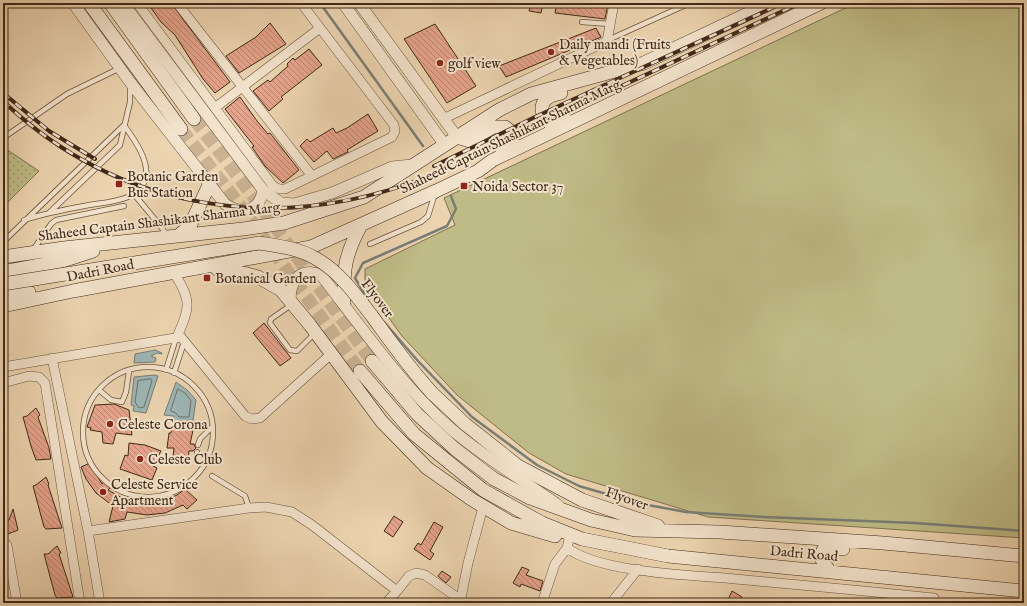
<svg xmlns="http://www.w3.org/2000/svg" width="1027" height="606" font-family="'IM FELL English',serif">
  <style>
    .grass { fill: #bfbb86; stroke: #807250 }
    .park { fill: url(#park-dots); stroke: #807250 }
    .water { fill: #9db6b6; stroke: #787e77 }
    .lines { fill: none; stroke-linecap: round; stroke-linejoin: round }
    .shore { stroke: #6e7068; stroke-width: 1 }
    .stream { stroke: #787e77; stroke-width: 2.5 }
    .building { fill: url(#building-back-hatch); stroke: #402919 }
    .secondary-tunnel { stroke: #cab292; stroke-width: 13; stroke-dasharray: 13 6; stroke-linecap: butt }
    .service-casing { stroke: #6b543f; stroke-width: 6 }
    .minor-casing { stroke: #6b543f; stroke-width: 10 }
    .tertiary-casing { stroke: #6b543f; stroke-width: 12 }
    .secondary-casing { stroke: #402919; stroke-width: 14 }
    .service { stroke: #f3e3cc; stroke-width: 4.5 }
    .minor { stroke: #f3e3cc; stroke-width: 9 }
    .tertiary { stroke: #f3e3cc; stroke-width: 11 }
    .secondary { stroke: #f3e3cc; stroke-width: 13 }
    .rail-casing { stroke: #402919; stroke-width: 4 }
    .rail { stroke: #f3e3cc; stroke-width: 2.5; stroke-dasharray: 8; stroke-linecap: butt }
    .secondary-bridge-casing { stroke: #402919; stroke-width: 14; stroke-linecap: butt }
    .secondary-bridge { stroke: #f3e3cc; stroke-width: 13 }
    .poi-dot { fill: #8f2418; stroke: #f3e3cc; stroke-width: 1.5 }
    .labels { text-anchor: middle; stroke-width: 4; stroke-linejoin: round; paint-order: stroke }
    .poi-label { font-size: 14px; fill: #402919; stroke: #f3e3cc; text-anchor: start }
    .street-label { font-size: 14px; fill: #402919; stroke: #f3e3cc }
  </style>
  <defs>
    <pattern id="park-dots" width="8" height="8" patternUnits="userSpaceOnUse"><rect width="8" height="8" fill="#bfbb86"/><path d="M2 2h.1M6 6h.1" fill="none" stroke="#9d986d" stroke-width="1.8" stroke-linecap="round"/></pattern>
    <pattern id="building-back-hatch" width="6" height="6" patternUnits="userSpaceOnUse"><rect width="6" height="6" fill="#e5a38b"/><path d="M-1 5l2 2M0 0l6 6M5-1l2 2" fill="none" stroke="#bb8571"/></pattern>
  </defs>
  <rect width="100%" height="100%" fill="#ecd4b0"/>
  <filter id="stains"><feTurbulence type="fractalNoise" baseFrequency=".005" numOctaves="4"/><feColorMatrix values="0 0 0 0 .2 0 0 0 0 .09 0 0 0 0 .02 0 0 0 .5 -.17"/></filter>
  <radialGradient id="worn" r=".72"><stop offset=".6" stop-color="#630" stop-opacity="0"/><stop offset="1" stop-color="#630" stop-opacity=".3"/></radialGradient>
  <!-- grass -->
  <path class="grass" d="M856 3H1024V538L708 517 566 474 529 453 457 395 402 336 370 292 365 281V269L455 225 444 198Z"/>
  <!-- park -->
  <path class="park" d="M3 147 39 171 3 207Z"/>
  <!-- water -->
  <path class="water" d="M155 350 162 353V354L157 353 151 356 156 358 155 362 134 363 135 354Z
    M154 375 158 376 146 413 133 411 134 406 131 405 134 377Z
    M176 382 187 390 196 400 193 420 172 422 174 416 164 415Z"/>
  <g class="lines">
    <!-- shore -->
    <path class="shore" d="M151 379 152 381 144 407 139 408 135 402 138 381Z
      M178 389 185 393 191 401 189 417H179L176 413 171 411Z"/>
    <!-- stream -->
    <path class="stream" d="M320 3 423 146
      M368 300 355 278 363 263 447 226 456 209 451 196
      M384 322 418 361 472 417 537 465 579 486 637 503 686 512 764 517 915 523 1024 531"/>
  </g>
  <!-- building -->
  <path class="building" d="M157 3H171L230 82 215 93 203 79 175 35 161 22 151 8Z
    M531 3H543L541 13 529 11Z
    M557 3H608L605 19 555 13Z
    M270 23 286 44 239 73 226 56 256 37Z
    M435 24 476 86 447 103 404 39Z
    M596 28 601 37 506 77 499 66Z
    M309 49 322 65 281 97 283 99 269 111 253 91 268 80 270 82 288 66 287 64 293 58 295 60Z
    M240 97 257 121 268 134 270 133 299 170 283 183 265 166 252 147 254 146 225 109Z
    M368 114 378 131 347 150 348 152 333 159 327 151 314 162 300 146 307 139 310 142 333 128 336 133 347 128Z
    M264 323 291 358 280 366 253 333Z
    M114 404 129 410 132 435 116 433 113 444 103 443 102 432 90 430 91 428 87 427 95 405Z
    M36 408 40 415 38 417 49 448 51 459 36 460 31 446 23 417 27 416Z
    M195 421 190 444H194L196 448 193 451H189L188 458 173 457 174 448H167L169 433H171L173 423 179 424Z
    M129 443 145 445 161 451 153 466 157 468 152 480 120 469 125 455 128 456Z
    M90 463 102 484 106 480 112 486 108 490 126 500 128 495 152 504V499L160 498 161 502 177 495 185 489 197 500 187 509 183 505 165 513 147 515 127 512 125 519 109 522 113 506 96 493 86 479 81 467Z
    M46 477 49 484 48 485 62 528 46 529 44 527 33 486 36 485Z
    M13 509 18 530 3 536V521L9 520Z
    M394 516 403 522 393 537 384 531Z
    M434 522 443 527 430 551 434 554 430 560 414 549 418 543 421 545Z
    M57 546 61 553 59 554 73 597 57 598 55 595 44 554H48Z
    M522 567 529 570 526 575 543 581 540 591 521 584 520 587 513 583Z
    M442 571 451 577 446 583 438 576Z
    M732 591 742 597 738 603 728 600Z"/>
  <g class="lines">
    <!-- secondary-tunnel -->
    <path class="secondary-tunnel" d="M194 119 253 196 372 361
      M181 129 241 207 360 371"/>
    <defs>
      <path id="service" d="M582 22 610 24
        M608 40 690 3
        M3 138 67 94 120 68
        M133 193 162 228 167 236
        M50 212 120 145 130 102V87
        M24 220C46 213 67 209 89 205 102 203 116 202 128 197 135 193 145 186 146 177 149 159 133 138 124 125
        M3 242 124 125
        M370 244 421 222 428 216 435 193
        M33 250 51 224 56 220 124 206
        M291 305 271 319 270 323 290 350 297 351 314 334
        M83 432a65 65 0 1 1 130 0a65 65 0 1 1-130 0Z
        M166 370 176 338
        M174 373 184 342
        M99 390 111 400 122 402 126 392 129 371
        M198 445 200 439 212 427
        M197 452 199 459 204 464
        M212 476 245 496 249 508"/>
      <path id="minor" d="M137 3 273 186 279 189H285L392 137 395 131 394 125 301 3
        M177 3 312 176
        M216 107 320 28
        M443 119 607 41 614 3
        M174 273C192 301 190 307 177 337
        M52 358 88 531 100 603
        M3 367 181 337 245 416 252 419 260 418 331 354
        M3 383 29 376 39 377 45 383 80 603
        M88 531 249 508 266 507 292 512 312 525 397 591 386 603
        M3 542 7 545 17 603
        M567 548C601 573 691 575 735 579 801 585 868 591 934 598
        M397 591 409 576 416 573 425 575 461 600
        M460 603 468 563 483 507
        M542 603 555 564 567 548 569 539
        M611 603 638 569"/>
      <path id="tertiary" d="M73 3 130 82 225 204C241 215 260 212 263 190
        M123 3 263 190 281 203 294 204 332 193 392 167 412 165
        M343 3 444 144
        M359 3 457 137
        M290 301C290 280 300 267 321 275 360 325 402 386 450 428 483 457 522 479 558 505"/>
      <path id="secondary" d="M89 3 181 129
        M110 3 194 119
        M561 93C557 94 552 95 549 97 537 104 542 119 552 124L567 121
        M457 137 470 141 493 127H505C518 135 512 146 502 153
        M178 236 190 226 209 185
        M3 257 64 248 243 229 284 223 364 197 499 110 531 94 644 63 771 3
        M217 269 247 274 258 277 281 290 310 325 382 422 427 468 471 499 511 523 555 536
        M3 275 8 271 62 261 93 251
        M3 291 10 295 29 292
        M344 303C343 269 345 255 361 225
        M3 306 73 291 311 247 436 191 478 171 493 160 821 3
        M372 361 417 414 455 449 494 479 530 498 591 520 635 530 720 532 883 543 1024 556
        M360 371 414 434 483 490 542 523 582 539 668 556 1024 591
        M432 393 465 424 518 466 582 500 658 526
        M829 571 821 558 823 550 828 548 843 549"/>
    </defs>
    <!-- service casing -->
    <use href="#service" class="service-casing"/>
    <!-- minor casing -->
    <use href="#minor" class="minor-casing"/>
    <!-- tertiary casing -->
    <use href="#tertiary" class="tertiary-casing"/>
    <!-- secondary casing -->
    <use href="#secondary" class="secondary-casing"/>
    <!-- service -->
    <use href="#service" class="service"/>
    <!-- minor -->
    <use href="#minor" class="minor"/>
    <!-- tertiary -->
    <use href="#tertiary" class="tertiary"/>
    <!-- secondary -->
    <use href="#secondary" class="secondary"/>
    <defs>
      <path id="rail" d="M3 93 49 131 95 159
        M3 101C119 211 277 235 424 178L800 3
        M434 166 535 117 783 3"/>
    </defs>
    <!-- rail casing -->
    <use href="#rail" class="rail-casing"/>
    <!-- rail -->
    <use href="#rail" class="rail"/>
    <defs>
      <path id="secondary-bridge" d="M3 284 259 243C278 246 298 248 315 258 340 272 355 294 372 316 391 342 410 369 432 393"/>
    </defs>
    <!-- secondary-bridge casing -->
    <use href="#secondary-bridge" class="secondary-bridge-casing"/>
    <!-- secondary-bridge -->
    <use href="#secondary-bridge" class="secondary-bridge"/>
  </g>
  <!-- markers -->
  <g class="poi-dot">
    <circle cx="551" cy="52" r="4"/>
    <circle cx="440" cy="63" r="4"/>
    <rect x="115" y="180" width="8" height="8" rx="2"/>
    <rect x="460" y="182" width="8" height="8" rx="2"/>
    <rect x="203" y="274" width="8" height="8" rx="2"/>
    <circle cx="110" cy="424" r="4"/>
    <circle cx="140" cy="459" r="4"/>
    <circle cx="103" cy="492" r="4"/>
  </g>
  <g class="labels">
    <!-- poi labels -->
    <g class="poi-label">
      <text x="559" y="49">Daily mandi (Fruits<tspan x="559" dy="16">&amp; Vegetables)</tspan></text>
      <text x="448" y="68">golf view</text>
      <text x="127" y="181">Botanic Garden<tspan x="127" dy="16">Bus Station</tspan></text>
      <text x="472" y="191">Noida Sector 37</text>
      <text x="215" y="283">Botanical Garden</text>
      <text x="118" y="429">Celeste Corona</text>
      <text x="148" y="464">Celeste Club</text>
      <text x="111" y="489">Celeste Service<tspan x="111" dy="16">Apartment</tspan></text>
    </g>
    <!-- street labels -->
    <g class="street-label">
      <text transform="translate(510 136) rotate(-26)" y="5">Shaheed Captain Shashikant Sharma Marg</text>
      <text transform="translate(159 221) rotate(-7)" y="5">Shaheed Captain Shashikant Sharma Marg</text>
      <text transform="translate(100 270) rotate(-11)" y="5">Dadri Road</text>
      <text transform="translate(378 298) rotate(53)" y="5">Flyover</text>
      <text transform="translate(627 498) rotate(19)" y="5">Flyover</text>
      <text transform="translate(804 553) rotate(5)" y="5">Dadri Road</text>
    </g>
  </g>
  <!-- margin -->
  <rect width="1027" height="606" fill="none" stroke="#ecd4b0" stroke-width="16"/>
  <rect x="4" y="4" width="1019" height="598" fill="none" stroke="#402919" stroke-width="2"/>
  <rect x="8" y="8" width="1011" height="590" fill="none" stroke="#402919"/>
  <rect width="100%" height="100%" filter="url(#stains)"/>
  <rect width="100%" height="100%" fill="url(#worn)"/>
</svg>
